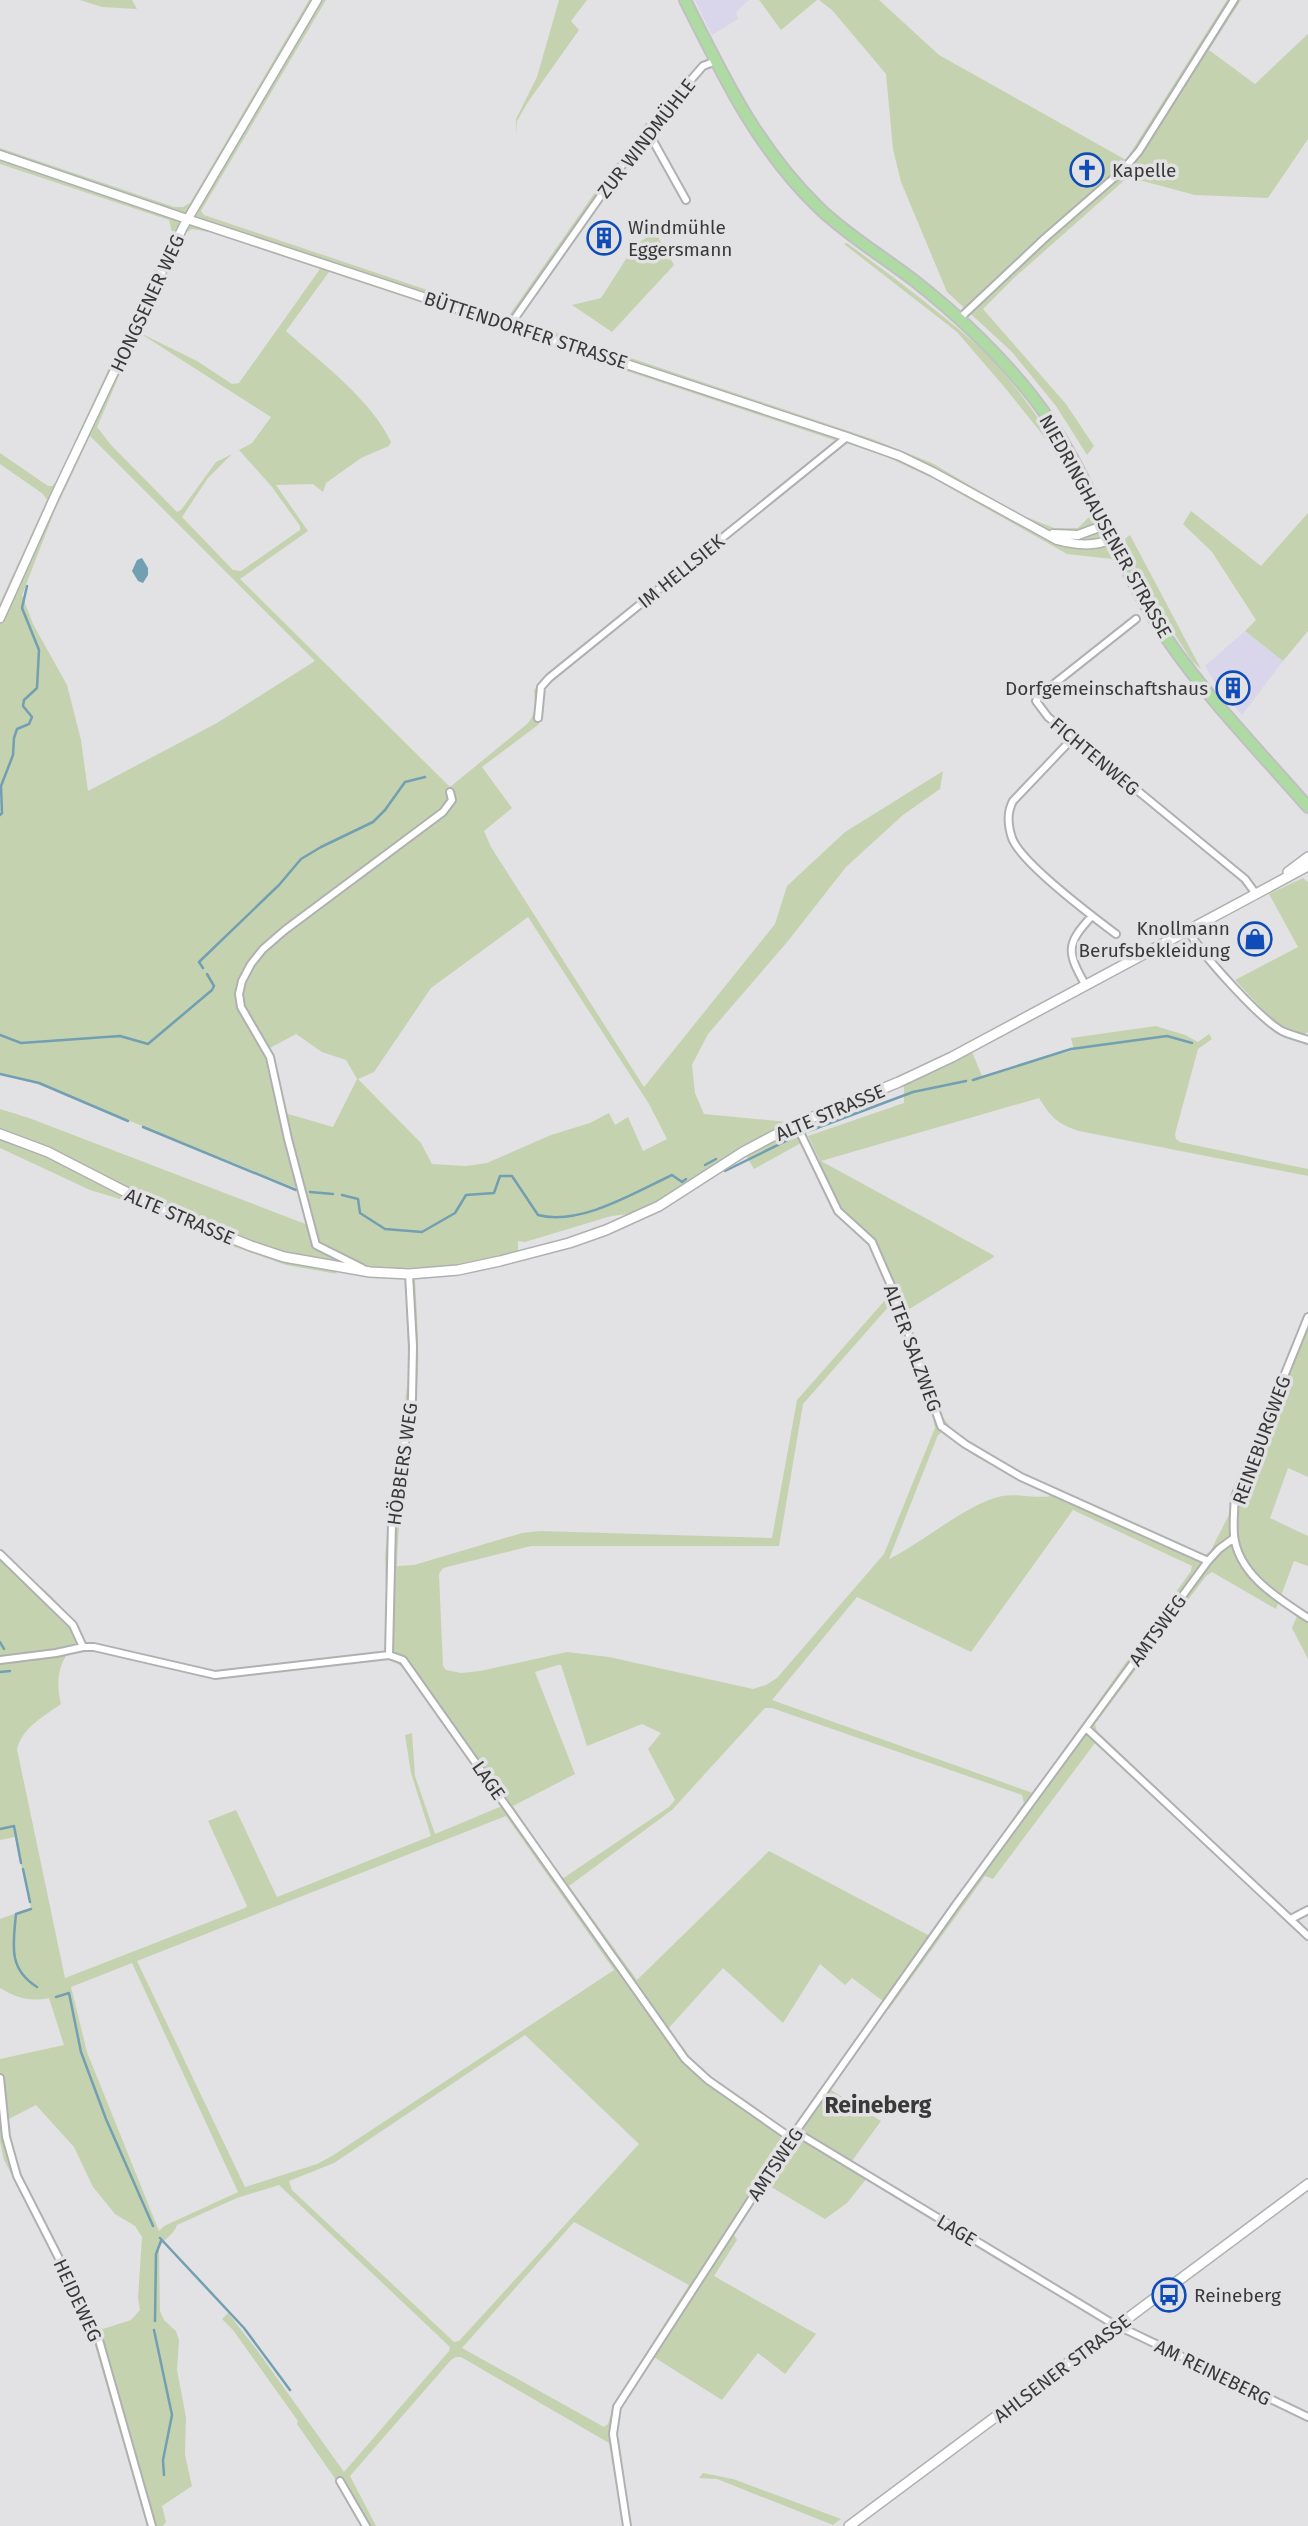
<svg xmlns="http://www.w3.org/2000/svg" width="1308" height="2526" font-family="'Fira Sans',sans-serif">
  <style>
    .commercial { fill: #d9d5eb }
    .green { fill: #c5d2af; fill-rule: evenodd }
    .water { fill: #729fb2 }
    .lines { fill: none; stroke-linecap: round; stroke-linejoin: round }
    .stream { stroke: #729fb2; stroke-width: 2.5 }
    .minor-casing { stroke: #afb0b1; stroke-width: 10 }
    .tertiary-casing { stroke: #afb0b1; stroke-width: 11 }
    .secondary-casing { stroke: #afb0b1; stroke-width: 12 }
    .primary-casing { stroke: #c0c0c0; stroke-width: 14 }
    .minor { stroke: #fff; stroke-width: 6 }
    .tertiary { stroke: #fff; stroke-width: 8 }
    .secondary { stroke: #fff; stroke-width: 9 }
    .primary { stroke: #addba3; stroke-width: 10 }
    .labels { text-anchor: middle; stroke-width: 7; stroke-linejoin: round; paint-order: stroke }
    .street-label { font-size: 19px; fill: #393939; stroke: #e2e2e4 }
    .poi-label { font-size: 19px; fill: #393939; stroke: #e2e2e4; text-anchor: start }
    .quarter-label { font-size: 23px; font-weight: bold; fill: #393939; stroke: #e2e2e4 }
  </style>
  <rect width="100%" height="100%" fill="#e2e2e4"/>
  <!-- commercial -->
  <path class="commercial" d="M695 0H749L736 12 738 19 712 35Z
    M1245 631 1283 661 1242 715 1217 686 1205 666Z"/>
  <!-- green -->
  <path class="green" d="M80 0H132L137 9 102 7Z
    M309 0H326L201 211 204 215 508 317 603 181 647 123 651 129 518 320 875 440 932 463 1019 514 1054 528H1078L1091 515 1112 559 1067 554 934 479 887 457 846 443 836 449 550 680C539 695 547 711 538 725L482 767 512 808 484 831 491 847 644 1087 775 924 787 886 845 832 943 771 940 789 903 815 846 867 788 941 708 1034 692 1065 695 1093 704 1114 788 1122 697 1175 701 1183 643 1218 639 1211C628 1216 619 1214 608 1217L525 1242 518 1241V1252L443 1267 410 1269 330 1264 337 1274 286 1265 235 1247 126 1201 90 1190 0 1148V1109L29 1118 308 1225 298 1189 31 1081 0 1073V603L47 500 43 494 0 464V453L48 486H52L56 482 172 232 169 220 0 164V148L174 207H183L190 203ZM192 229 209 232 320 269 239 383 232 384 197 361 138 332 185 233ZM329 272 837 441 546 677 534 690C535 703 537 713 527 724L450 787 240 579 308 531 276 485 313 484 323 492 326 483 361 458 389 446 391 442C371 399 321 363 286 331ZM138 332 271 417 252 443 239 450 272 487 300 526V530L241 571 233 570 182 517 208 478 232 454 216 462 181 510 177 512 111 445 97 427ZM90 436 315 661 217 723 88 791 81 740 67 685 33 624 22 595 53 515ZM528 917 649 1104 667 1139 643 1151 628 1117 615 1125 609 1113 590 1123 551 1135 487 1163 466 1166 432 1164 421 1143 358 1079 374 1072 431 988ZM296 1034 322 1052 346 1060 357 1079 333 1127 285 1113 274 1059 268 1049Z
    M559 0H587L571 21 579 30 528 102 517 121V136L516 119 537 77Z
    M759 0H817L781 30Z
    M819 0H879L939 55 1126 160 1227 0H1241L1209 50 1255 84 1308 34V139L1268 198 1195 195 1128 177 1014 278 983 309 1066 404 1094 446 1087 455 1056 406 1012 352 947 292 901 182 893 149 886 74 832 10Z
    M655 232 674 265 612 332 572 305 601 298 635 245Z
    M847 243C889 274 931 305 970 339 1008 372 1041 420 1066 462L1063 466 1046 439 1006 389 957 332 844 244Z
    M1191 511 1261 566 1308 513V631L1283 661 1245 631 1256 620 1212 552 1183 524Z
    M1130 535 1201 669 1192 661C1174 632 1130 570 1125 539Z
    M1303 878 1308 882V1032L1303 1035 1275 1023 1235 980 1298 947 1269 894Z
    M1156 1026 1185 1035 1198 1042 1209 1034 1212 1039 1198 1049 1175 1134 1176 1139 1180 1142 1308 1169V1176L1079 1131C1057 1124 1051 1117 1039 1098L821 1161 993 1255 994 1257 903 1313 944 1419 957 1435 1038 1482 1202 1556 1210 1552 1237 1499 1308 1325V1477L1288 1468 1270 1518 1308 1536V1566L1294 1561 1276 1609 1212 1572 1206 1576 1095 1724 1097 1731 1288 1912 1295 1914 1308 1907V1914L1301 1918 1299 1921 1308 1932V1941L1095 1743 993 1879 985 1876 889 2009 886 2007 887 2004 852 1978 845 1985 820 1964 783 2023 723 1968 667 2030 688 2063 708 2082 793 2141 831 2090 881 2121 849 2165 867 2178 847 2203 825 2219 766 2184 733 2233 737 2240 714 2276 816 2334 785 2374 758 2353 722 2400 649 2354 614 2413 626 2526H623L609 2443 461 2357H456L451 2360 350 2476 376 2526H368L297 2424 298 2421 233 2330 222 2319 228 2313 257 2350 344 2472 449 2351 450 2347 279 2185 237 2198 177 2225C174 2235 164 2238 159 2248L160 2311 164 2320 176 2331 179 2340 177 2370 186 2417 185 2455 192 2486 162 2506 166 2522 163 2526H147L92 2335 64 2275 4 2160 0 2142V2059L64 2045 49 1998C29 2002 17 1998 0 1988V1919L31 1908 15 1837 0 1840V1550L18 1570 46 1591 76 1622 85 1644C58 1649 55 1683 61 1704 43 1717 23 1727 17 1749L65 1978 245 1908 247 1906 208 1821 236 1810 277 1897 431 1836 411 1773 405 1735 412 1733 415 1776 435 1834 502 1806 404 1668 392 1660 388 1650 385 1557 390 1503 409 1373 405 1280H415C417 1316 420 1353 417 1388 410 1448 398 1506 397 1566L414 1565 522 1533 540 1531 772 1538 797 1400 894 1290 875 1242 839 1205 817 1163 820 1161 808 1136 904 1103V1085L972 1052 982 1076 1074 1050 1071 1038ZM890 1305 892 1306 931 1406 935 1428 884 1554 777 1678 766 1685 753 1689 609 1657 567 1652 480 1671 461 1673 446 1670 443 1666 439 1574 443 1568 531 1546H779L803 1404ZM942 1432 975 1456 1051 1496C1036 1499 1019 1493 1002 1496 968 1503 922 1543 889 1559L938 1435ZM1073 1510 1192 1566 1191 1571 1033 1793 772 1700 857 1597 971 1652ZM558 1665H561L587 1746 642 1724 661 1733 648 1749 675 1800 669 1807 562 1879 513 1806 575 1774 535 1672ZM765 1708H772L1022 1795 1024 1803 930 1936 769 1851 637 1980 569 1886 672 1810ZM506 1816 614 1970 332 2156 317 2164 245 2187 137 1961ZM132 1963 238 2192 164 2226 159 2231 87 2052 71 1987ZM525 2035 639 2144 459 2341 454 2342 292 2190 289 2181 334 2163ZM36 2105 74 2147 93 2187 115 2214 135 2226 142 2237 138 2298 140 2310 131 2320 103 2329 96 2325 19 2175 8 2137 7 2120ZM574 2222 689 2285 615 2402 608 2424 604 2427 462 2348Z
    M796 1131 801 1143 754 1169 746 1156Z
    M1297 1616 1308 1623V1659L1292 1628Z
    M703 2473 733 2479 841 2519 833 2525 717 2479 699 2478Z"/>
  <!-- water -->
  <path class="water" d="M142 558 148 568V575L143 583 138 581 132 571 137 560Z"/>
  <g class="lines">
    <!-- stream -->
    <path class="stream" d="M0 815 2 813 1 786 13 755 14 738 17 729 29 724 32 717 23 706 24 700 37 688 39 650 22 608 27 586
      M203 968 199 962 279 885 301 859 321 847 373 822 385 810 405 782 425 777
      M0 1035 21 1043 120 1036 148 1044 212 990 214 986 207 974
      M0 1074 39 1083 128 1121
      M973 1080 1071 1049 1167 1036 1192 1043
      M143 1127 296 1190
      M809 1131 913 1092 966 1081
      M705 1165 716 1159
      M725 1171 796 1136
      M310 1192 333 1194
      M342 1195 358 1199 360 1213 385 1229 422 1232 455 1213 466 1195 494 1193 500 1176H512L538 1215C580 1226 634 1193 672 1175L682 1182 686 1179
      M0 1642 4 1649
      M0 1672 10 1671
      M0 1829 14 1826 21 1863
      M23 1869 30 1902
      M31 1909 16 1914C13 1945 8 1969 37 1987
      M56 1997 69 1993 81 2052 106 2119 153 2226
      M160 2238 244 2328 290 2390
      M155 2321 156 2254 161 2241
      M154 2330 172 2415 163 2460 164 2475"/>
    <defs>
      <path id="minor" d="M647 130 686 200
        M960 318 1045 238 1123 170 1139 151 1234 0
        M510 325 647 130 703 66 716 61
        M1136 619 1040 695 1036 701 1048 717 1245 879 1256 894
        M538 718 541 687 549 678 847 437
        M1073 738 1013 801C1007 812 1008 826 1012 838 1021 863 1092 916 1116 934
        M1188 930C1201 954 1259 1018 1282 1031 1290 1035 1300 1037 1308 1040
        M1086 986C1067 952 1065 945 1092 916
        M796 1124 838 1211 872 1242 893 1290 941 1426 965 1444 1021 1477 1208 1561
        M362 1268 316 1245 288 1139 270 1057 241 1007 239 994 242 981 251 964 263 949 285 930 443 812 452 800 450 792
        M1308 1317 1235 1497C1234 1510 1233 1523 1234 1535 1238 1575 1279 1599 1308 1618
        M0 1554 73 1625 83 1647
        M389 1655 392 1523 412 1399 413 1346 409 1274
        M0 1660 56 1653 83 1647H94L215 1675 389 1655 403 1660 685 2059 708 2080 791 2138
        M1086 1728 1308 1936
        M1291 1919 1308 1910
        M0 2078 6 2137 17 2176 97 2333 152 2526
        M796 2132 1110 2322 1308 2417
        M340 2481 366 2526
        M627 2526 613 2434 617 2407 791 2138 955 1906 1208 1561 1219 1549 1234 1538"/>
      <path id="tertiary" d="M0 155 187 219 847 437 900 456 933 472 1057 540C1076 545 1094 547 1112 539
        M1053 534 1078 535 1105 525
        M0 618 55 496 183 227 317 0"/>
      <path id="secondary" d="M1288 872 1308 857
        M0 1134 48 1152 161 1210 251 1246 284 1257 370 1272 409 1274 458 1270 500 1261 569 1243 606 1230 659 1206 743 1152 796 1124 899 1082 952 1057 1308 866
        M849 2526 1308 2184"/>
      <path id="primary" d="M685 0C723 76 757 148 819 208 848 236 884 257 916 282 959 316 998 353 1032 396 1085 463 1110 547 1154 619 1197 688 1255 746 1308 807"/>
    </defs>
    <!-- minor casing -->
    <use href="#minor" class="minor-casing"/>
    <!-- tertiary casing -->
    <use href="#tertiary" class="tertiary-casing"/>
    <!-- secondary casing -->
    <use href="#secondary" class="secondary-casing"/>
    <!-- primary casing -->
    <use href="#primary" class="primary-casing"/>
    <!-- minor -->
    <use href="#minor" class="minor"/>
    <!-- tertiary -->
    <use href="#tertiary" class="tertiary"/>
    <!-- secondary -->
    <use href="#secondary" class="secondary"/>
    <!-- primary -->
    <use href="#primary" class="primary"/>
  </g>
  <!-- icons -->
  <defs>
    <symbol id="church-ring" viewBox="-11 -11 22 22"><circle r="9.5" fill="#e2e2e4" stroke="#104cb7" stroke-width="1.5"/><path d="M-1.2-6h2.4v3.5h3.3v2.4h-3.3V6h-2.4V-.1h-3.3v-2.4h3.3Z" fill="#104cb7"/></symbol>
    <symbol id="building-ring" viewBox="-11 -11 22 22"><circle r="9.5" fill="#e2e2e4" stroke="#104cb7" stroke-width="1.5"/><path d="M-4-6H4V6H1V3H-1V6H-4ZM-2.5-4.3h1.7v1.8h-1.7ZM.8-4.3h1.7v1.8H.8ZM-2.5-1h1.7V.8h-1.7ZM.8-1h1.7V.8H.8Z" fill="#104cb7"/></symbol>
    <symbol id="shop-ring" viewBox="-11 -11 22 22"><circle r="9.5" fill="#e2e2e4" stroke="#104cb7" stroke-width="1.5"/><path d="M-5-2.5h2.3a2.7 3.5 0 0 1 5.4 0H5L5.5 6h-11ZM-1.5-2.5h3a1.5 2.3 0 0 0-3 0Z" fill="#104cb7"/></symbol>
    <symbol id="bus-ring" viewBox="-11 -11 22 22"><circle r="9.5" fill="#e2e2e4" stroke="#104cb7" stroke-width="1.5"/><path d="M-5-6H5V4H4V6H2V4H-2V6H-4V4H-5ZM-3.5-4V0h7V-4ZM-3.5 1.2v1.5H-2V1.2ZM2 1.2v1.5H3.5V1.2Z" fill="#104cb7"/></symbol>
  </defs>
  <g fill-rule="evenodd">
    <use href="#church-ring" x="1068" y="151" width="38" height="38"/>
    <use href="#building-ring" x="585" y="219" width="38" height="38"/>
    <use href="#building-ring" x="1214" y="669" width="38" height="38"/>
    <use href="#shop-ring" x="1236" y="920" width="38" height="38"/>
    <use href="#bus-ring" x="1150" y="2276" width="38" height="38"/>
  </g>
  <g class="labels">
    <!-- street labels -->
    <g class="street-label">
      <text transform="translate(646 138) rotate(-52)" y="7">ZUR WINDMÜHLE</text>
      <text transform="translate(147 303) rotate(-65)" y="7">HONGSENER WEG</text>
      <text transform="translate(526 330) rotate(18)" y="7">BÜTTENDORFER STRASSE</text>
      <text transform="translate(1106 526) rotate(61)" y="7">NIEDRINGHAUSENER STRASSE</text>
      <text transform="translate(681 571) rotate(-39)" y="7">IM HELLSIEK</text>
      <text transform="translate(1095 756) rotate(40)" y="7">FICHTENWEG</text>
      <text transform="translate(830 1112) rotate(-23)" y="7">ALTE STRASSE</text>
      <text transform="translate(180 1216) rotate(23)" y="7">ALTE STRASSE</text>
      <text transform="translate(913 1348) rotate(70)" y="7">ALTER SALZWEG</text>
      <text transform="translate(1261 1440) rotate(-70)" y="7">REINEBURGWEG</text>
      <text transform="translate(402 1464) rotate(-82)" y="7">HÖBBERS WEG</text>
      <text transform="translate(1157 1630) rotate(-54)" y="7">AMTSWEG</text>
      <text transform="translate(489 1780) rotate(55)" y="7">LAGE</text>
      <text transform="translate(775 2164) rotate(-56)" y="7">AMTSWEG</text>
      <text transform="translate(957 2230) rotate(31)" y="7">LAGE</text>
      <text transform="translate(78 2300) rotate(65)" y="7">HEIDEWEG</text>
      <text transform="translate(1062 2368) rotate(-37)" y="7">AHLSENER STRASSE</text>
      <text transform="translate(1213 2372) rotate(26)" y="7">AM REINEBERG</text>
    </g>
    <!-- poi labels -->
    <g class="poi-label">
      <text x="1112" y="177">Kapelle</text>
      <text x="628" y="234">Windmühle<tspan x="628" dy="22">Eggersmann</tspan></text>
      <text x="1208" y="695" text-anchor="end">Dorfgemeinschaftshaus</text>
      <text x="1230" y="935" text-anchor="end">Knollmann<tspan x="1230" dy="22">Berufsbekleidung</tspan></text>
      <text x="1194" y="2302">Reineberg</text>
    </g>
    <!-- quarter labels -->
    <g class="quarter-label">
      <text x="878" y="2113">Reineberg</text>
    </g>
  </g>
</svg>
